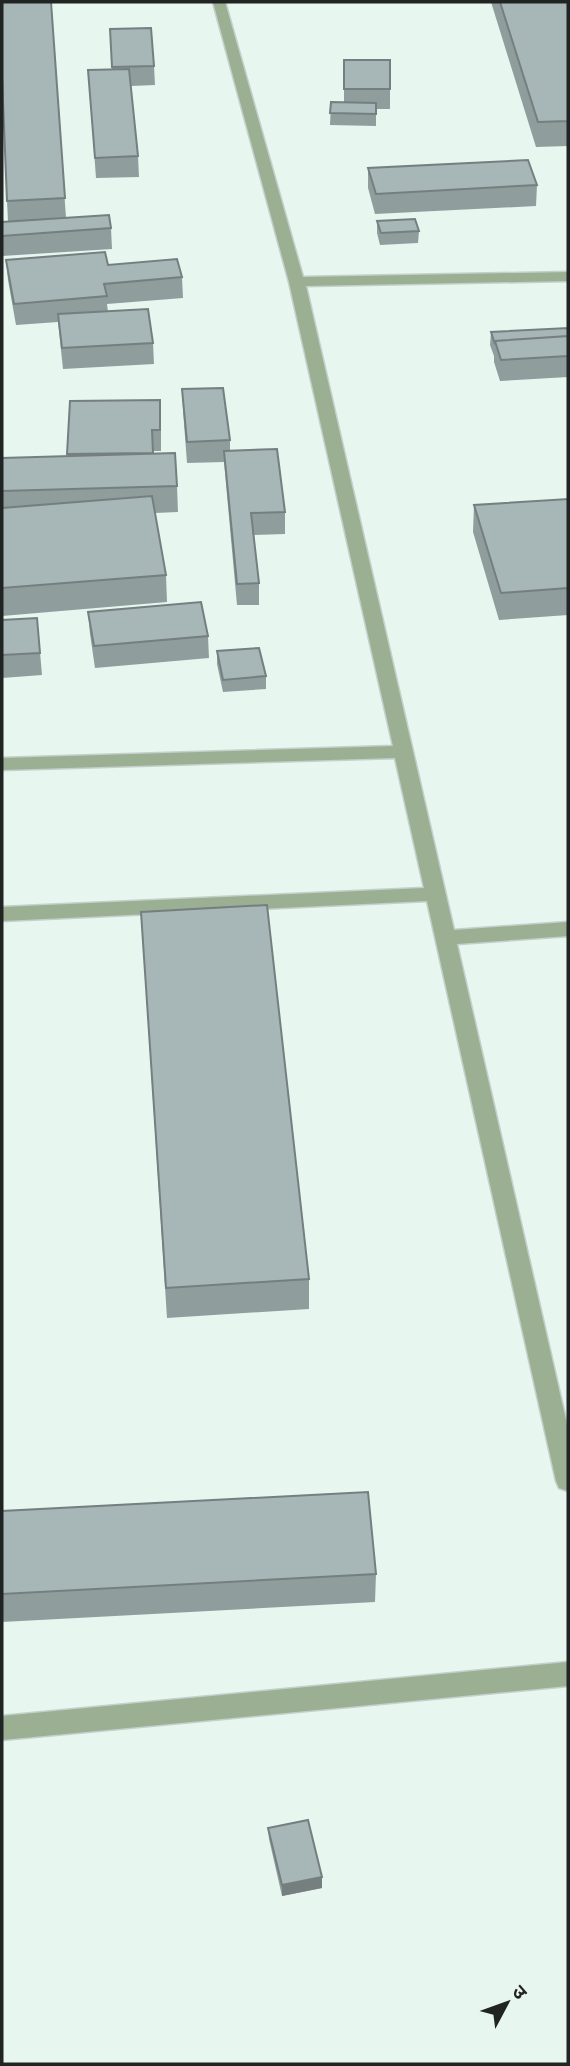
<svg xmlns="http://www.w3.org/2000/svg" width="570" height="2066" font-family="Georgia,'Noto Sans Devanagari',serif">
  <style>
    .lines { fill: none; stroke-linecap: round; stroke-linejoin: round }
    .minor-casing { stroke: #c4d0cb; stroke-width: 3 }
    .minor { fill: #9bb093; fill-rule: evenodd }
    .wall { fill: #909d9d }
    .shaded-wall { fill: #757f7f }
    .building { fill: #a7b6b6; stroke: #757f7f; stroke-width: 2 }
  </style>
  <rect width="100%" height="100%" fill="#e8f6f0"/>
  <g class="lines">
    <defs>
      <path id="minor" d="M213 2H225L303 277 568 272V281L306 286 454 930 568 922V936L457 944 568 1429V1491L559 1488 556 1481 427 901 2 921V907L424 888 395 758 2 770V758L393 746 289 282Z
        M568 1662V1686L2 1740V1716Z"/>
    </defs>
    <!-- minor casing -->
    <use href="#minor" class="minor-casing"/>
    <!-- minor -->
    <use href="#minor" class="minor"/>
  </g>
  <!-- wall -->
  <path class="wall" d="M51 2 66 218 111 228 112 249 2 256V222H8L7 201Z
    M491 2H568V146L536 147Z
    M110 29 154 66 155 85 131 86 138 156 139 177 96 178 88 70 112 69Z
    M344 60 390 89V109H376V126L330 125 331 102 344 103Z
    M368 168 537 185 536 206 375 214 368 188Z
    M377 221 419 231 418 243 380 245 377 233Z
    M6 260 108 265 182 277 183 298 107 304 108 312 153 343 154 364 63 369 58 322 16 325 8 280Z
    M568 328V377L500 381 494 362V356L490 345 491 332Z
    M182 389 230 440V451L285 512V534L254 535 259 583V605H237L224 462 187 463 183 410Z
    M161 421V451H153V454L177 486 178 512 155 513 166 575 167 602 2 616V458L68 456 67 454Z
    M568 499V615L499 620 473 532 474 505Z
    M88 612 208 636 209 658 95 668 90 634Z
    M37 618 42 675 2 678V620Z
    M217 651 266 676V689L223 692 217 664Z
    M141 912 309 1279V1309L167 1318Z
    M2 1511 376 1574 375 1602 2 1622Z
    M268 1828 322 1877V1888L282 1896 269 1839Z"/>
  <!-- shaded-wall -->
  <path class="shaded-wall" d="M322 1877V1888L282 1896V1885Z"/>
  <!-- building -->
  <path class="building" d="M2 2H51L65 198 7 201 2 76Z
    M500 2H568V121L538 122Z
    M151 28 154 66 112 67 110 29Z
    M344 60H390V89H344Z
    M129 69 138 156 95 158 88 70Z
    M331 102 376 103V114L330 113Z
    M528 160 537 185 376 194 368 168Z
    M109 215 111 228 2 236V222Z
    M415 219 419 231 381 233 377 221Z
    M105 252 108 265 177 259 182 277 104 284 107 296 14 304 6 260Z
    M148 309 153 343 62 348 58 314Z
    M568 328V336L495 341V344L491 332Z
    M568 336V356L501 360 495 341Z
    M223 388 230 440 187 442 182 389Z
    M160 400V430H152L153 453 67 454 70 401Z
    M277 449 285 512 251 513 259 583 237 584 224 451Z
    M175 453 177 486 2 491V458Z
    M152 496 166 575 2 588V508Z
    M568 499V588L501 593 474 505Z
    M201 602 208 636 94 646 88 612Z
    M37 618 40 653 2 655V620Z
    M259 648 266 676 223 680 217 651Z
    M267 905 309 1279 166 1288 141 912Z
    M368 1492 376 1574 2 1594V1511Z
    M308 1820 322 1877 282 1885 268 1828Z"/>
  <!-- border -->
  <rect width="570" height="2066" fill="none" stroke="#202523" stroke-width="7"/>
  <!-- north arrow -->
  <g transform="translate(507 2003) rotate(49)" stroke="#e8f6f0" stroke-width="5" paint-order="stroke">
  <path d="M0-5L12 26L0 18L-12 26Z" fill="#202523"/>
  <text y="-10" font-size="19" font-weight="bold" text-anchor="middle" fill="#202523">उ</text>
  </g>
</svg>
